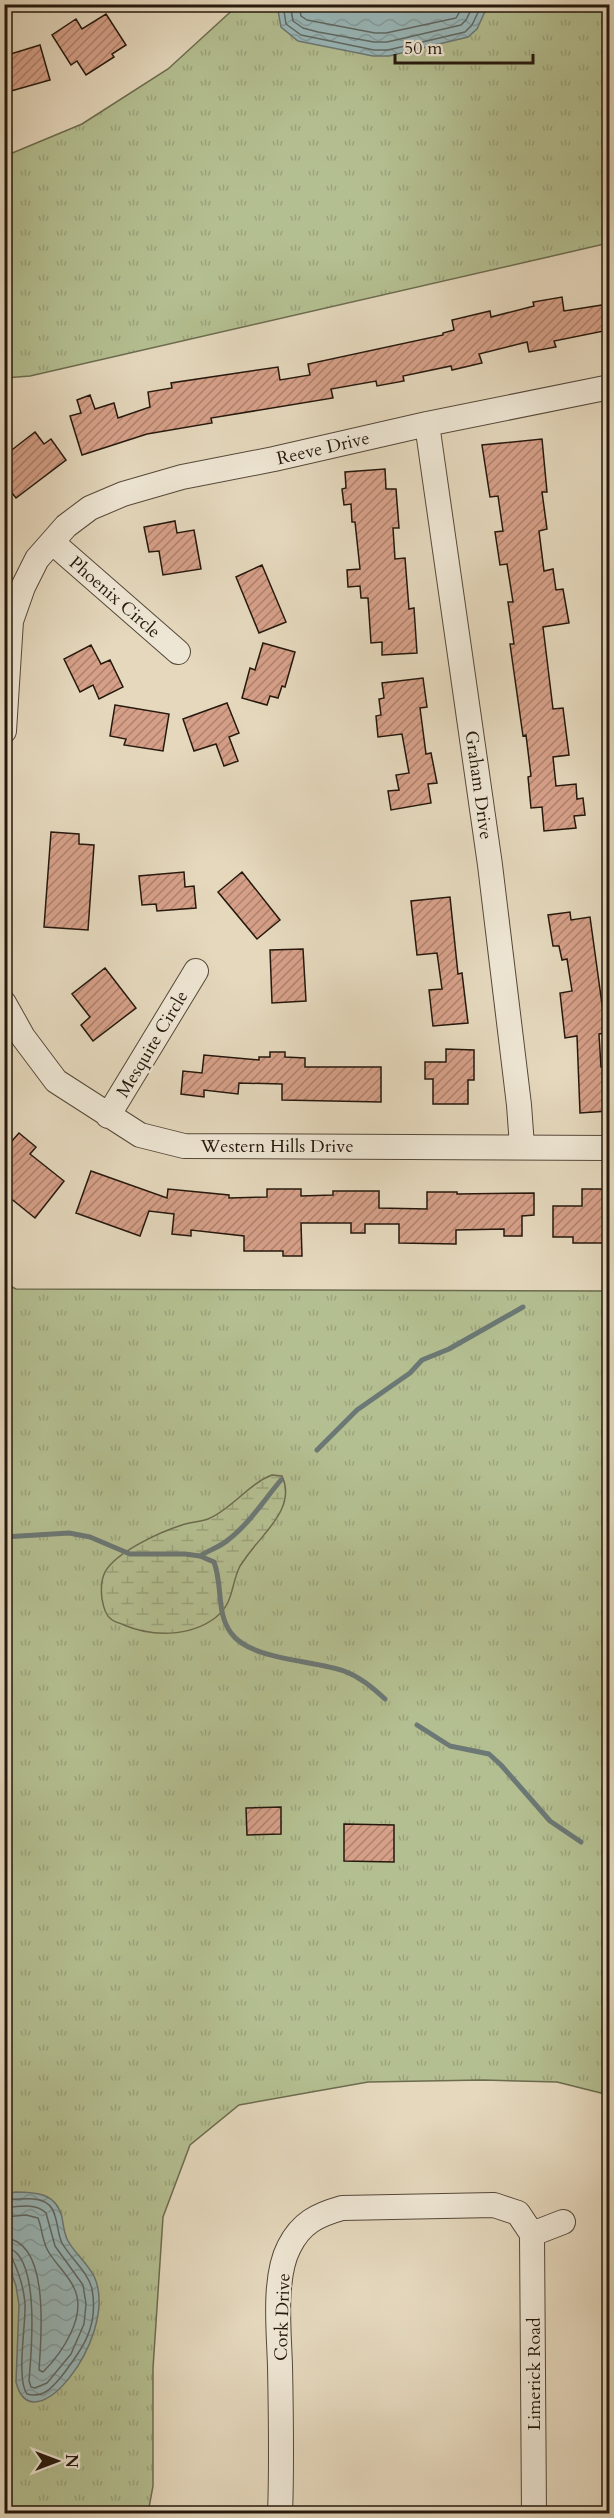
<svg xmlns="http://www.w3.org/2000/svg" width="614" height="2518" font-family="Cardo,serif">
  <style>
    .grass { fill: url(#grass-tufts); stroke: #6c6c4f; stroke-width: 1.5 }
    .wetland { fill: url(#wetland-marsh); stroke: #6c6c4f; stroke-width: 1.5 }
    .water { fill: url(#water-waves); stroke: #6b7875; stroke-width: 1.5 }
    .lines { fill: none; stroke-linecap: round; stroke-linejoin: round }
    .shore { stroke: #5f6864; stroke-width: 1.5 }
    .stream { stroke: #6b7875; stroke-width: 5 }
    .building { fill: url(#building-hatch); stroke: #25180d; stroke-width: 1.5 }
    .minor-casing { stroke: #554839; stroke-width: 26 }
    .minor { stroke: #eee6d4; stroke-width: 24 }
    .labels { text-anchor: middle; stroke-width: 4.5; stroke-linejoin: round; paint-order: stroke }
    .street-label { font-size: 18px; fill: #25180d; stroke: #eee6d4 }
  </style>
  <defs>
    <pattern id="grass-tufts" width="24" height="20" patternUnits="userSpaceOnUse" patternTransform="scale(1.5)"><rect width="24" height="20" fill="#b4bf91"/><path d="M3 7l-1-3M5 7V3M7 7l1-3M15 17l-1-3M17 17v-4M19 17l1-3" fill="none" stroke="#9ba37c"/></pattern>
    <pattern id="wetland-marsh" width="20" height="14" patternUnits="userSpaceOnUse" patternTransform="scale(1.5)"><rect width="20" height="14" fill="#b4bf91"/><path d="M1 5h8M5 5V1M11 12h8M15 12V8" fill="none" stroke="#9ba37c"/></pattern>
    <pattern id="water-waves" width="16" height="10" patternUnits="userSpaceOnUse" patternTransform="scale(1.5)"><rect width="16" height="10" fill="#99b8ba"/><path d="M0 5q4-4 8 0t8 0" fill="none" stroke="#849d9f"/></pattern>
    <pattern id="building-hatch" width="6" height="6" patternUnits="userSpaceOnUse" patternTransform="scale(1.5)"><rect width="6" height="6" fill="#d6a088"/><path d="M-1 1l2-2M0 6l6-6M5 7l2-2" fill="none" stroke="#ad816e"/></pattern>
  </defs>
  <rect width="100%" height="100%" fill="#e5d8bd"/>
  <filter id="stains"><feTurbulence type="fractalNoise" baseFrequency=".00333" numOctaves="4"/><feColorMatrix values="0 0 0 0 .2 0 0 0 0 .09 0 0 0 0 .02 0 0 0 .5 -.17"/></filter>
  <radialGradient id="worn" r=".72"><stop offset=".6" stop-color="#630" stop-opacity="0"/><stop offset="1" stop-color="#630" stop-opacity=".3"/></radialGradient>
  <!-- grass -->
  <path class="grass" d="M238 5H609V243L30 376 5 378V156L82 124 168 69Z
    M4 1283 16 1289 609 1291V2095L557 2082 483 2080 368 2082 239 2105 190 2145 163 2217 153 2368V2486L148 2513H5Z"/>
  <!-- wetland -->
  <path class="wetland" d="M272 1475 282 1476C295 1504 270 1527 254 1547 249 1553 244 1560 240 1566 230 1586 235 1602 215 1618 189 1637 152 1637 124 1625 120 1623 114 1622 111 1619 105 1615 103 1605 102 1599 101 1591 101 1580 105 1572 116 1552 160 1532 182 1525 190 1522 200 1522 208 1519 232 1509 248 1484 272 1475Z"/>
  <!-- water -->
  <path class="water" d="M277 5V4L488 5 477 29 468 37 389 56H373L298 41 281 27Z
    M15 2192C36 2192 56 2193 62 2217 63 2224 64 2232 67 2239 74 2254 91 2265 96 2281 116 2340 32 2446 16 2382L19 2305 16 2286 5 2255V2195Z"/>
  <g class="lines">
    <!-- shore -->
    <path class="shore" d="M283 4 286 24 301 35 374 50H388L465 32 472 25 482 4
      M290 4 293 21 303 28 318 32 374 42H387L461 25 466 20 474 4
      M299 4 301 16 307 20 375 33H386L456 18 464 4
      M4 2200C23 2199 50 2193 55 2216 58 2225 58 2235 62 2243 71 2259 88 2272 92 2289 99 2327 82 2350 61 2377 51 2389 43 2398 27 2394 16 2379 26 2325 25 2304 24 2288 19 2273 12 2258L4 2255
      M4 2208C18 2207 35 2202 46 2213L55 2246 83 2285 86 2304 84 2324 71 2354 47 2383 35 2388 31 2387 29 2381C31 2355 42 2250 4 2247
      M4 2217 26 2215 38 2218C42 2228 42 2239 47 2249 54 2263 68 2274 74 2288 88 2316 61 2354 43 2372L39 2370C41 2339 51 2240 4 2238"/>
    <!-- stream -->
    <path class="stream" d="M317 1450 357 1410 410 1373 422 1360 449 1349 523 1307
      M4 1537 69 1533 90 1537 130 1554H185L200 1556 214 1562C223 1586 216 1613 231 1633 250 1660 313 1660 344 1671 360 1677 372 1687 385 1699
      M200 1556C209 1550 220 1547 228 1540 249 1524 264 1500 281 1480
      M417 1725 450 1746 489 1754 501 1765 550 1821 581 1842"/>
  </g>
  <!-- building -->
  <path class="building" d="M106 14 126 45 112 54 114 57 86 75 77 61 71 65 52 35 76 19 82 29Z
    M40 45 50 80 4 93V56Z
    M562 297 564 311 609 304V330L554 341 556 347 529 352 527 342 479 354 482 363 452 370 451 366 403 376 404 381 377 386 376 381 331 389 333 398 211 418 212 423 147 434 82 455 70 416 81 413 77 400 90 395 95 409 114 403 118 418 150 407 148 392 172 388 171 383 278 367 280 380 310 375 308 364 443 335V333L454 330 452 320 490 311 491 317 534 306 533 302Z
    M35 432 44 444 51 439 66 460 16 498 4 483V456Z
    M542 439 547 492H542L547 529 539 531 544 571 553 569 556 590 563 589 569 623 543 627 553 709 563 708 569 755 553 757 556 786 576 784 577 799 583 798 585 815 574 816 576 828 544 831 542 807 531 808 528 777 531 776 526 735 523 736 510 644H514L508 602H513L507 564 500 565 495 532 503 531 498 496 490 497 482 445Z
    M385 469 386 489H396L399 528H393L395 559 405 558 409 609 414 608 417 653 382 655V642L371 643 368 598H361L360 586 348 587 347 570 360 569 355 522H352L351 504 344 505 342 489 346 488 345 472Z
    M175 521 177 533 194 530 201 569 163 575 159 551 149 552 144 527Z
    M262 565 286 622 259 633 236 577Z
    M263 643 295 652 285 687 282 686 278 698 270 696 267 705 242 698 250 668 255 670Z
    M91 645 101 664 110 660 123 687 99 699 93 685 80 692 64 659Z
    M423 678 427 707 420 708 426 754 431 753 437 783 428 784 431 803 391 810 388 791 399 790 396 775 409 773 402 734 378 737 376 716 381 715 379 699 384 698 382 683Z
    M227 703 239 733 229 737 238 761 224 766 216 744 194 751 183 719Z
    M115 705 169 714 163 751 124 745 126 739 110 736Z
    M51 832 79 834V844L94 845 88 930 44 927Z
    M184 872 185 887 194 886 196 908 157 911 156 904 142 905 139 876Z
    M242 872 280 920 257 939 218 892Z
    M450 897 458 974 462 973 468 1023 433 1026 429 990 442 989 437 953 417 955 411 901Z
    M570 912 571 920 590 917 606 1033 599 1034 601 1067 609 1066V1111L580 1113 577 1036 565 1038 560 993 572 991 567 959 562 960 559 946H553L548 915Z
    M303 949 306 1001 272 1003 270 950Z
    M105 968 136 1008 93 1041 81 1025 90 1017 72 994Z
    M446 1049 474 1050V1080H468V1104H433V1079H425V1062H446Z
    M270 1052H285V1057L305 1058V1067H381V1102L282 1100V1084L239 1083 238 1094 204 1090V1097L181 1094 183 1071 202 1073 204 1055 259 1060V1057H270Z
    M19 1133 36 1147 30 1154 64 1181 35 1218 4 1193V1150Z
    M91 1171 167 1198 168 1189 229 1195V1198L267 1197V1189H301V1196L333 1195V1191H379V1208L427 1209V1192H457V1194L534 1193V1215L522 1216V1236H504V1229L456 1230V1244L399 1243V1224H365V1233H351V1223H301L302 1256H283V1251H244V1236L191 1230V1236L172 1234 174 1214 149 1211 140 1236 76 1213Z
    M582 1189H605V1243H573V1237H553V1206H582Z
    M281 1807V1834L247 1835 246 1808Z
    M344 1824 394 1825V1862L344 1861Z"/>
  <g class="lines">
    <defs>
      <path id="minor" d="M427 424 490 865 519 1105 522 1146
        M52 542 178 652
        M4 731 11 621 23 587 37 559 66 526 90 508 123 494 182 477 274 459 427 424 610 387
        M4 1003 23 1037 56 1081 140 1135 184 1146 610 1148
        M108 1116 196 971
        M532 2234 534 2514
        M532 2234 563 2222
        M280 2514C282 2464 281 2415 280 2366 279 2331 273 2278 289 2247 301 2223 317 2215 342 2208L494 2205 518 2213 532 2234"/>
    </defs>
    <!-- minor casing -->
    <use href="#minor" class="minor-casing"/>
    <!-- minor -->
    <use href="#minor" class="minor"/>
  </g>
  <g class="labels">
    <!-- street labels -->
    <g class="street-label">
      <text transform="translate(323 448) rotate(-13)" y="6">Reeve Drive</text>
      <text transform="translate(115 597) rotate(41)" y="6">Phoenix Circle</text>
      <text transform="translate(479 785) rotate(82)" y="6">Graham Drive</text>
      <text transform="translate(152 1044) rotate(-59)" y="6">Mesquite Circle</text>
      <text x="277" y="1152">Western Hills Drive</text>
      <text transform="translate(282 2317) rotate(-88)" y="6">Cork Drive</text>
      <text transform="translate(534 2374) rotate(-90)" y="6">Limerick Road</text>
    </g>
  </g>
  <!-- margin -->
  <rect width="614" height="2518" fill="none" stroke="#e5d8bd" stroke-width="24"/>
  <rect x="6" y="6" width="602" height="2506" fill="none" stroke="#25180d" stroke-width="3"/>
  <rect x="12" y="12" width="590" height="2494" fill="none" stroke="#25180d" stroke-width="1.5"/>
  <!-- north arrow -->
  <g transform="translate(57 2461) rotate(90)" stroke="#eee6d4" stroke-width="4.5" paint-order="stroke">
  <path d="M0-4.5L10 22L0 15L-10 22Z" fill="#25180d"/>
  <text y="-9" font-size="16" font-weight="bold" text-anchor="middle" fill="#25180d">N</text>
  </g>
  <!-- scale -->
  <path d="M395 54v9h138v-9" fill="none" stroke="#25180d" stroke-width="3"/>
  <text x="404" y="54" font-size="18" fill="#25180d" stroke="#eee6d4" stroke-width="4.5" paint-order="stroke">50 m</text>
  <rect width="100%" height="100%" filter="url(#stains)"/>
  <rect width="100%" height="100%" fill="url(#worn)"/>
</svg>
